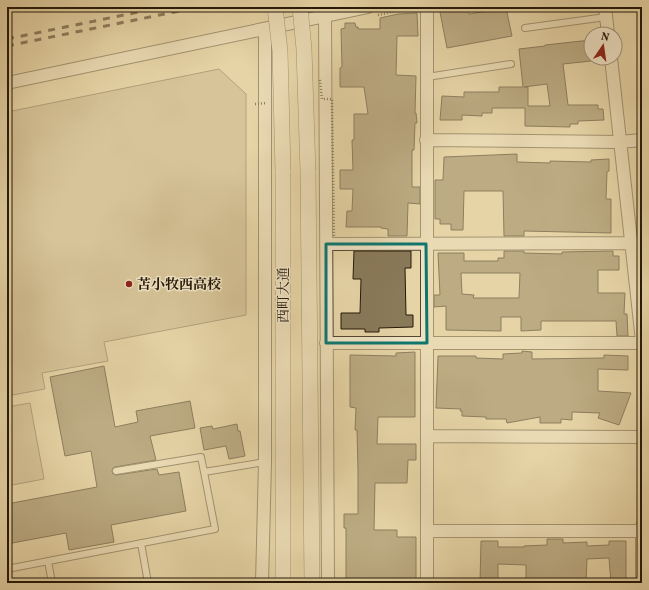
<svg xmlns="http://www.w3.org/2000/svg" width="649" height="590" font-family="Vollkorn,'Noto Serif JP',serif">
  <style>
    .green { fill: #c5b48b; stroke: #74664a }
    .building { fill: #897a5a; stroke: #241808; fill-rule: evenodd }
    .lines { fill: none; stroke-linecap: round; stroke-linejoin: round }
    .service-casing { stroke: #544730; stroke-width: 8 }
    .minor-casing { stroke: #544730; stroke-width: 14 }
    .tertiary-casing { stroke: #544730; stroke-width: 16 }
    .path { stroke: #241808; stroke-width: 2.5; stroke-dasharray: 1 2; stroke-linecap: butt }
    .service { stroke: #efe3c5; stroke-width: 6 }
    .minor { stroke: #efe3c5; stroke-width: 12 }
    .tertiary { stroke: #efe3c5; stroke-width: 15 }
    .rail { stroke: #241808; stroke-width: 3; stroke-dasharray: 7 7; stroke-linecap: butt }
    .tertiary-bridge-casing { stroke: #544730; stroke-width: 16; stroke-linecap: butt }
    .path-bridge { stroke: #241808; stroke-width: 2.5; stroke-dasharray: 1 2; stroke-linecap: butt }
    .tertiary-bridge { stroke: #efe3c5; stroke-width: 15 }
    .marked { fill: none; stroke: #0f766e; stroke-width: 3; stroke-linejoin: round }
    .poi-dot { fill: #8f2418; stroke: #efe3c5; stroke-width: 1.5 }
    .labels { text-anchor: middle; stroke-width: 3; stroke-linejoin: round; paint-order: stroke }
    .poi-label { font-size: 14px; font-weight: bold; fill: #241808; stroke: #efe3c5; text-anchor: start }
    .street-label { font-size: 14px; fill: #241808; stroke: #efe3c5 }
  </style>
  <rect width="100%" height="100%" fill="#e6d4a6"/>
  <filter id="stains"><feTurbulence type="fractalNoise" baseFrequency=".005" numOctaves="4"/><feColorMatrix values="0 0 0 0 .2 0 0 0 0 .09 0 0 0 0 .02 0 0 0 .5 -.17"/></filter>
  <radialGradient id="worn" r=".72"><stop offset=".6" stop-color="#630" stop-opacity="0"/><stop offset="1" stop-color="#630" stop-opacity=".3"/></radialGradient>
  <!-- green -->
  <path class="green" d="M219 69 246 94V315L104 342 108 361 42 373 45 389 7 396V112Z
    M30 403 44 479 7 486V407Z"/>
  <!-- building -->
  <path class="building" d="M439 7H467L469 14 506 8 512 36 447 48Z
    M417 13 418 36H397L396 75 416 76 415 113H416L417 123H415L414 150H412V187H420V204L408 203 407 236H388V229L381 228V227H346L347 211H352L353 189H340V170H353L352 140H354V114H368L364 87H340V68L342 67 341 29 345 28V23H355L356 27H358V29H380V18L398 14Z
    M591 40V61L563 64 568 105H598V109H603L604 120 578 121V124H570V127L525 126V108H492V113H482V116L462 115V120H440L442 96 464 97V92H499V87H523L519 49 545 46V45ZM547 84 550 106H528V87H524Z
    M517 154V162L550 163V161L591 162V160L609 159V171L607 172 606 199H611V233L524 231V236H504L503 191H464L463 230H451V224H440V219H435V180H443L444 157Z
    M354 251H411V268H405L406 315H413V327L379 328V332H365V329H341V313H360L361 279H353Z
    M504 251H524V253L562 254V252L613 251V256H619V270H598V293H625L624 314H627L628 336H617L616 321H541V330L521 331V317H501V331L446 330V306L434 307V295H440L438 253H464V261H498V258H504ZM461 273H520L519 298H473L474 295 462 294Z
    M522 351 532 352V359L604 358V355L628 356V370L598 369V391L631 393 619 425 598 418 600 413 572 412V420L561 419V423H540V417L507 423 506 419H486V417L462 416V411H460L461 409 436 408 438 356H476V358L503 359V354L522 353Z
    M415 352V417H378L377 444H416V460H408L407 483H375L374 530H397V537H416V583H350L346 578V528H344V514H358V471L357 430H355L356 408 350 407V355L396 356V353Z
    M104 366 115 427 138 422 136 411 190 401 195 428 150 436 156 460 115 467 113 468 112 471 113 474 116 475 157 469 159 475 179 472 186 511 111 525 114 542 69 550 66 533 7 544V504L97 487 91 451 65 456 50 377Z
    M237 424 238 431H240L245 456 229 459 226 446 204 450 200 428 212 426 213 429Z
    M547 539H563V543L587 542V546L609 545V541H626V583H611L609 558 587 559 586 583H526V565L498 564V583H480L481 541H498V547H524V546L547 545Z"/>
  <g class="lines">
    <defs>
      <path id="service" d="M525 28 606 17
        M427 77 511 64
        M116 471 201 457 204 472
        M141 543 148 583
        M48 561 52 583
        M7 569 215 529 204 472 265 462"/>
      <path id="minor" d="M605 7 608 34
        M325 16 328 583
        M611 58 642 341
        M7 83 368 7
        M426 140 619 142 642 140
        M326 244 631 243
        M326 343H642
        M427 436 642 437
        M428 531H642
        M262 583 265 462V29
        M427 583V7
        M642 583V526"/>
      <path id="tertiary" d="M283 171V583
        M308 172 312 583"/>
    </defs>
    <!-- service casing -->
    <use href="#service" class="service-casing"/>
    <!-- minor casing -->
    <use href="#minor" class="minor-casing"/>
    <!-- tertiary casing -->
    <use href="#tertiary" class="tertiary-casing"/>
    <!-- path -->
    <path class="path" d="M378 15 416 7"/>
    <!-- service -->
    <use href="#service" class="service"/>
    <!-- minor -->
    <use href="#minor" class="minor"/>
    <!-- tertiary -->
    <use href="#tertiary" class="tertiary"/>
    <!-- rail -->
    <path class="rail" d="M7 39 163 7
      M7 46 199 7"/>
    <defs>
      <path id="tertiary-bridge" d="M275 7 280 51 283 171
        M300 7 304 49 308 172"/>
    </defs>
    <!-- tertiary-bridge casing -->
    <use href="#tertiary-bridge" class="tertiary-bridge-casing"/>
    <!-- path-bridge -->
    <path class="path-bridge" d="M320 80 322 99H332L334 236
      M255 104 267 103"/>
    <!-- tertiary-bridge -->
    <use href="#tertiary-bridge" class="tertiary-bridge"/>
  </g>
  <!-- marked area -->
  <path d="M0 0H649V590H0ZM326 244H426L427 343H326Z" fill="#e6d4a6" fill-opacity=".55" fill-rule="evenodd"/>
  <path class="marked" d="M326 244H426L427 343H326Z"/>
  <!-- markers -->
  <circle class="poi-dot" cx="129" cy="284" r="4"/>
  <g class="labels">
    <!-- poi labels -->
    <g class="poi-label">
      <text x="137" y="289">苫小牧西高校</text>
    </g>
    <!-- street labels -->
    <g class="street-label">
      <text transform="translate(283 295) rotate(-90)" y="5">西町大通</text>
    </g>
  </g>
  <!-- margin -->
  <rect width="649" height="590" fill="none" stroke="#e6d4a6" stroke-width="24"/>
  <rect x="8" y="8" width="633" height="574" fill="none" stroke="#241808" stroke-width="2"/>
  <rect x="12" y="12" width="625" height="566" fill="none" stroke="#241808"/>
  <!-- north arrow -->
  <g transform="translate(603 46) rotate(13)"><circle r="19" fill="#efe3c5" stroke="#9e9279"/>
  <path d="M0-3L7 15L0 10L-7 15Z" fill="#8f2418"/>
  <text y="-6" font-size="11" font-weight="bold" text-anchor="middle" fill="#241808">N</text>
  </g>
  <rect width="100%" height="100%" filter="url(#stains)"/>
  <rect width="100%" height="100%" fill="url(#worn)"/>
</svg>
